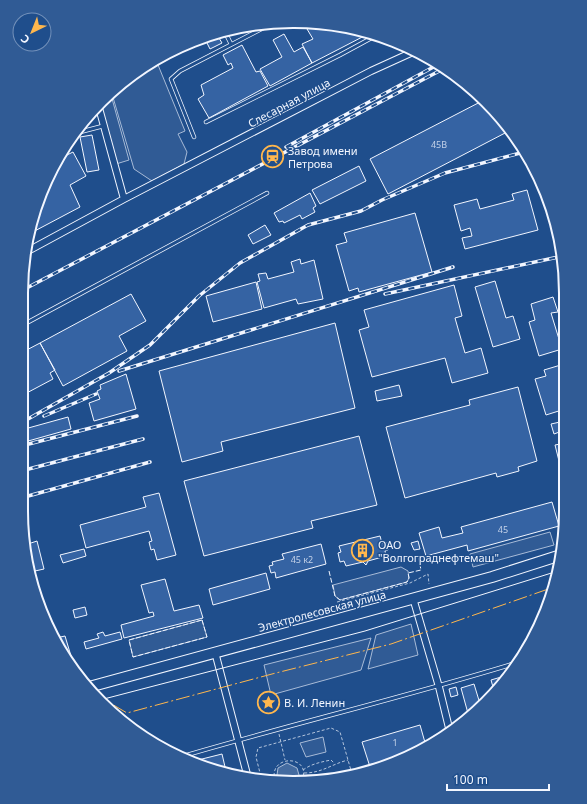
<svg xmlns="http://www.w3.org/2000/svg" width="587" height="804" font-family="'Noto Sans',sans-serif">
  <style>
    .built { fill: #305b95; stroke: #a8bbd7 }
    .water { fill: #446ba0; stroke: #a8bbd7 }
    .building { fill: #3563a3; stroke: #f2f6ff }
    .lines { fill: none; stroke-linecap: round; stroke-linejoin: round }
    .lane-casing { stroke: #f2f6ff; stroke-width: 4.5 }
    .street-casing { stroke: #f2f6ff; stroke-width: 8 }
    .primary-casing { stroke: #f2f6ff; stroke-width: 12 }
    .path { stroke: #b3c4dc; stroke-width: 1; stroke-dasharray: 3 2; stroke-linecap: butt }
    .lane { stroke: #1f4e8c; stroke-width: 3 }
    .street { stroke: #1f4e8c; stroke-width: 6 }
    .primary { stroke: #1f4e8c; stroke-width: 10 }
    .tram { stroke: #f2f6ff; stroke-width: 1 }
    .rail-casing { stroke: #f2f6ff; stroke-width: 3.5 }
    .rail { stroke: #1f4e8c; stroke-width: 2; stroke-dasharray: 6; stroke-linecap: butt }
    .fence { stroke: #f2f6ff; stroke-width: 1; stroke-dasharray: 5 2; stroke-linecap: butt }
    .power { stroke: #ffb74d; stroke-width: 1; stroke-dasharray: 14 3 2 3; stroke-linecap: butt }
    .labels { text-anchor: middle; stroke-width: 3; stroke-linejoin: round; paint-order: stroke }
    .number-label { font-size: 9px; fill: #c3d1e8 }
    .street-label { font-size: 11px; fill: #f2f6ff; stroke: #1f4e8c }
    .poi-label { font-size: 11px; fill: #f2f6ff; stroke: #1f4e8c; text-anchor: start }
    .rim { fill: none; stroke: #f2f6ff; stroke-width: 2 }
  </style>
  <rect width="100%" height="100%" fill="#1f4e8c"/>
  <!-- built -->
  <path class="built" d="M156 60 185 131 178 134 187 152 184 164 152 181 134 169 112 94 127 77Z
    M111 95 129 160 116 164 101 106Z
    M550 532 554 545 473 567 470 554Z
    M401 567 408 571 409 578 407 582 340 600 335 596 333 585Z
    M202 620 207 637 133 657 129 640Z
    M411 624 418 655 368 669 376 635Z
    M371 638 361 670 271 695 264 665Z
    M323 737 326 752 306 757 300 743Z"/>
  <!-- water -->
  <path class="water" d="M287 763 297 768 299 775 296 781H279L277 775 278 768Z"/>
  <!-- building -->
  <path class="building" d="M318 23H329L370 33 312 63 302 44 313 39 307 29Z
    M216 33 222 43 210 49 204 37Z
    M284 34 294 52 303 47 312 63 270 86 260 69 282 57 273 40Z
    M242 45 256 72 260 71 268 86 209 118 198 99 204 95 201 85 233 68 231 63 228 65 223 55Z
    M484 100 499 117 507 132 388 194 370 159Z
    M92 135 99 170 87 172 80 137Z
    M73 152 86 176 70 185 80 207 29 234 30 223 59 159Z
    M359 166 366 181 320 204 312 190Z
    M527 190 538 230 465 249 462 238 472 236 470 228 461 231 454 205 477 199 480 209 514 200 512 194Z
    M310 193 316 206 313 208 315 212 302 219 300 215 284 223 283 221 279 222 274 213Z
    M415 213 432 272 359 292 358 288 349 291 336 245 347 242 344 233Z
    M265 225 271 235 253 244 248 235Z
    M300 259 301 264 314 260 323 299 298 304 296 299 264 308 257 282 260 281 258 274 266 273 268 279 294 272 291 262Z
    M495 281 506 318 513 316 520 339 493 347 475 287Z
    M256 282 262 309 213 322 206 296Z
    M454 285 462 316 455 318 465 353 481 348 488 373 452 383 445 358 372 377 359 330 369 327 364 310Z
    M131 294 146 321 119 336 127 351 63 386 40 343Z
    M553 297 558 312 551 313 562 349 539 356 529 322 535 320 531 304Z
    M335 323 355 408 221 442 223 451 182 462 159 371Z
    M40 343 55 370 50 373 53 379 21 396V353Z
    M564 364V379L560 381 565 396V409L546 415 535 379 546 376 544 370Z
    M126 374 136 409 94 421 89 403 100 399 97 391 101 389 100 385Z
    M399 385 402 396 377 401 375 391Z
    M518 387 537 461 518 467 519 471 497 477 496 473 405 498 386 427 470 405 469 400Z
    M68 417 71 429 21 443V430Z
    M560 422 562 431 554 434 551 424Z
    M359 436 377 505 311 521 313 528 204 556 184 481Z
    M565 443V459L559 461 555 445Z
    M159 493 176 555 157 560 154 549 151 550 149 542 152 541 149 531 86 548 80 525 146 507 143 497Z
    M552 502 559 526 468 551 467 545 426 556 419 533 439 527 442 538 463 533 461 527Z
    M380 536 382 543 386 542 388 550 385 551 386 556 368 561 366 565 363 562 346 566 344 561 340 562 338 553 341 552 339 546Z
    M37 541 44 569 35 571 28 544Z
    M418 541 420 549 414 550 411 543Z
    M321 544 326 564 276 578 275 572 271 573 269 566 273 565 272 562 284 559 282 554Z
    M84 549 86 556 63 563 60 555Z
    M266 573 270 589 213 605 209 589Z
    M165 579 174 611 199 605 203 618 124 638 121 625 154 616 153 612 149 613 141 585Z
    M85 607 87 615 75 618 73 610Z
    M103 632 105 636 120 632 122 639 86 649 84 642 99 638 97 634Z
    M65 636 71 656 65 658 56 638Z
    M508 675 499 690 495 694 491 680Z
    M474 684 481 707 469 717 461 688Z
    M456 687 458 695 451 697 449 689Z
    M420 725 426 746 398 762 371 770 362 742Z
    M222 754 226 771 194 761Z"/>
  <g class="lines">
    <defs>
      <path id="lane" d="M224 30 231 44
        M206 122 340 55 377 35
        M76 133 103 126
        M194 137 171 79 180 71 275 22
        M21 326 267 193
        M180 757C292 724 405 697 516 663"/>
      <path id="street" d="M99 108 124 199
        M26 252 124 199 371 71 415 51
        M413 598 439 687 450 732
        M215 652 248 778"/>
      <path id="primary" d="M89 687 492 577 561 555"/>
    </defs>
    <!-- lane casing -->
    <use href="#lane" class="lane-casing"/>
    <!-- street casing -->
    <use href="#street" class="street-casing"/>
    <!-- primary casing -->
    <use href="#primary" class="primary-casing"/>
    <!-- path -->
    <path class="path" d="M337 602 410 583 428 574 429 584
      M279 734 285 760
      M303 770C311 764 321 762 331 760L334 763
      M304 773C322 773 332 764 348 760
      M262 781 256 757 258 748 331 728 340 732 352 774
      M275 781C267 754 313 754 302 781"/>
    <!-- lane -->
    <use href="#lane" class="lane"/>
    <!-- street -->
    <use href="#street" class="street"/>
    <!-- primary -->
    <use href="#primary" class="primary"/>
    <!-- tram -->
    <path class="tram" d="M100 700 365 631 558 571"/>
    <defs>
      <path id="rail" d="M286 147 439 64
        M21 291 445 68
        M385 294 563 256
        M119 371 453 267
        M44 416 96 394
        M21 423 109 373 150 345 199 296 240 263 308 225 361 211 382 200 445 173 524 152
        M21 446 137 416
        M21 471 143 439
        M21 498 150 462"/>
    </defs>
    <!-- rail casing -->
    <use href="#rail" class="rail-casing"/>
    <!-- rail -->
    <use href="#rail" class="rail"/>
    <!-- fence -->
    <path class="fence" d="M329 571 335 596 340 600 407 582 409 578 408 573 421 570 418 555
      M202 620 207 637 133 657 129 640Z"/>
    <!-- power -->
    <path class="power" d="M95 694 127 713 272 674 391 644 554 587"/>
  </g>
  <!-- icons -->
  <defs>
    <symbol id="station-ring" viewBox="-11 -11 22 22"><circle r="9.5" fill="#1f4e8c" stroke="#ffb74d" stroke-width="1.5"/><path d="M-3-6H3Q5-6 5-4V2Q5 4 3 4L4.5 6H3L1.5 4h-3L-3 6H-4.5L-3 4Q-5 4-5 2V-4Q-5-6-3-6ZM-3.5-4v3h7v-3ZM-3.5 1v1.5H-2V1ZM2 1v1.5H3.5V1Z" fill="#ffb74d"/></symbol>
    <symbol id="building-ring" viewBox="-11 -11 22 22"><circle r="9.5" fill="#1f4e8c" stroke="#ffb74d" stroke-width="1.5"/><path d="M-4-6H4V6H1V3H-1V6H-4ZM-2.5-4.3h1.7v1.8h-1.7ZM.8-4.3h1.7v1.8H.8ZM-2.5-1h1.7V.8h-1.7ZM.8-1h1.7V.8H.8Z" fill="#ffb74d"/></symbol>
    <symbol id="sight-ring" viewBox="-11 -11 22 22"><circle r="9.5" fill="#1f4e8c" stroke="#ffb74d" stroke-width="1.5"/><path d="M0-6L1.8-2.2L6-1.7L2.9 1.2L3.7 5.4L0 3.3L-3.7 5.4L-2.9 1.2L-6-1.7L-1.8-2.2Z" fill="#ffb74d"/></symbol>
  </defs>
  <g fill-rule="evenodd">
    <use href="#station-ring" x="260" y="144" width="25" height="25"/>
    <use href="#building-ring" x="350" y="538" width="25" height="25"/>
    <use href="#sight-ring" x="256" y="690" width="25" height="25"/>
  </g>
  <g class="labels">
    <!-- number labels -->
    <g class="number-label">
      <text x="439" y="148">45В</text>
      <text x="503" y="533">45</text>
      <text x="302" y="563">45 к2</text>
      <text x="395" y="746">1</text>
    </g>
    <!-- street labels -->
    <g class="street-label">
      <text transform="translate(289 103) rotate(-28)" y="4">Слесарная улица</text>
      <text transform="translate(322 611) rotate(-15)" y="4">Электролесовская улица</text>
    </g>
    <!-- poi labels -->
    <g class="poi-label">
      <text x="288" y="155">Завод имени<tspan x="288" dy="13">Петрова</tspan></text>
      <text x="378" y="549">ОАО<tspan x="378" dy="13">"Волгограднефтемаш"</tspan></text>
      <text x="284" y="707">В. И. Ленин</text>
    </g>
  </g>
  <!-- crop -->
  <path d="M0 0H587V804H0ZM293 28H294A265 265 0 0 1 559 293V511A265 265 0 0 1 294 776H293A265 265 0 0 1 28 511V293A265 265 0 0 1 293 28Z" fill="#305b95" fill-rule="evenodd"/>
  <path class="rim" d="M293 28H294A265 265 0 0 1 559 293V511A265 265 0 0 1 294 776H293A265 265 0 0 1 28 511V293A265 265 0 0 1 293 28Z"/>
  <!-- north arrow -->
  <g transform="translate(32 32) rotate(223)"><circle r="19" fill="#1f4e8c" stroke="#7391ba"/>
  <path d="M0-3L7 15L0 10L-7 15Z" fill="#ffb74d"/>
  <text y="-6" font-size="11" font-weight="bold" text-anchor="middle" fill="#f2f6ff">С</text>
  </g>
  <!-- scale -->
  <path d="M447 784v6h102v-6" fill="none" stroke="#f2f6ff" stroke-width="2"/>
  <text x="453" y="784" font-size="12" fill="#f2f6ff" stroke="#1f4e8c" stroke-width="3" paint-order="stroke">100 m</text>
</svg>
